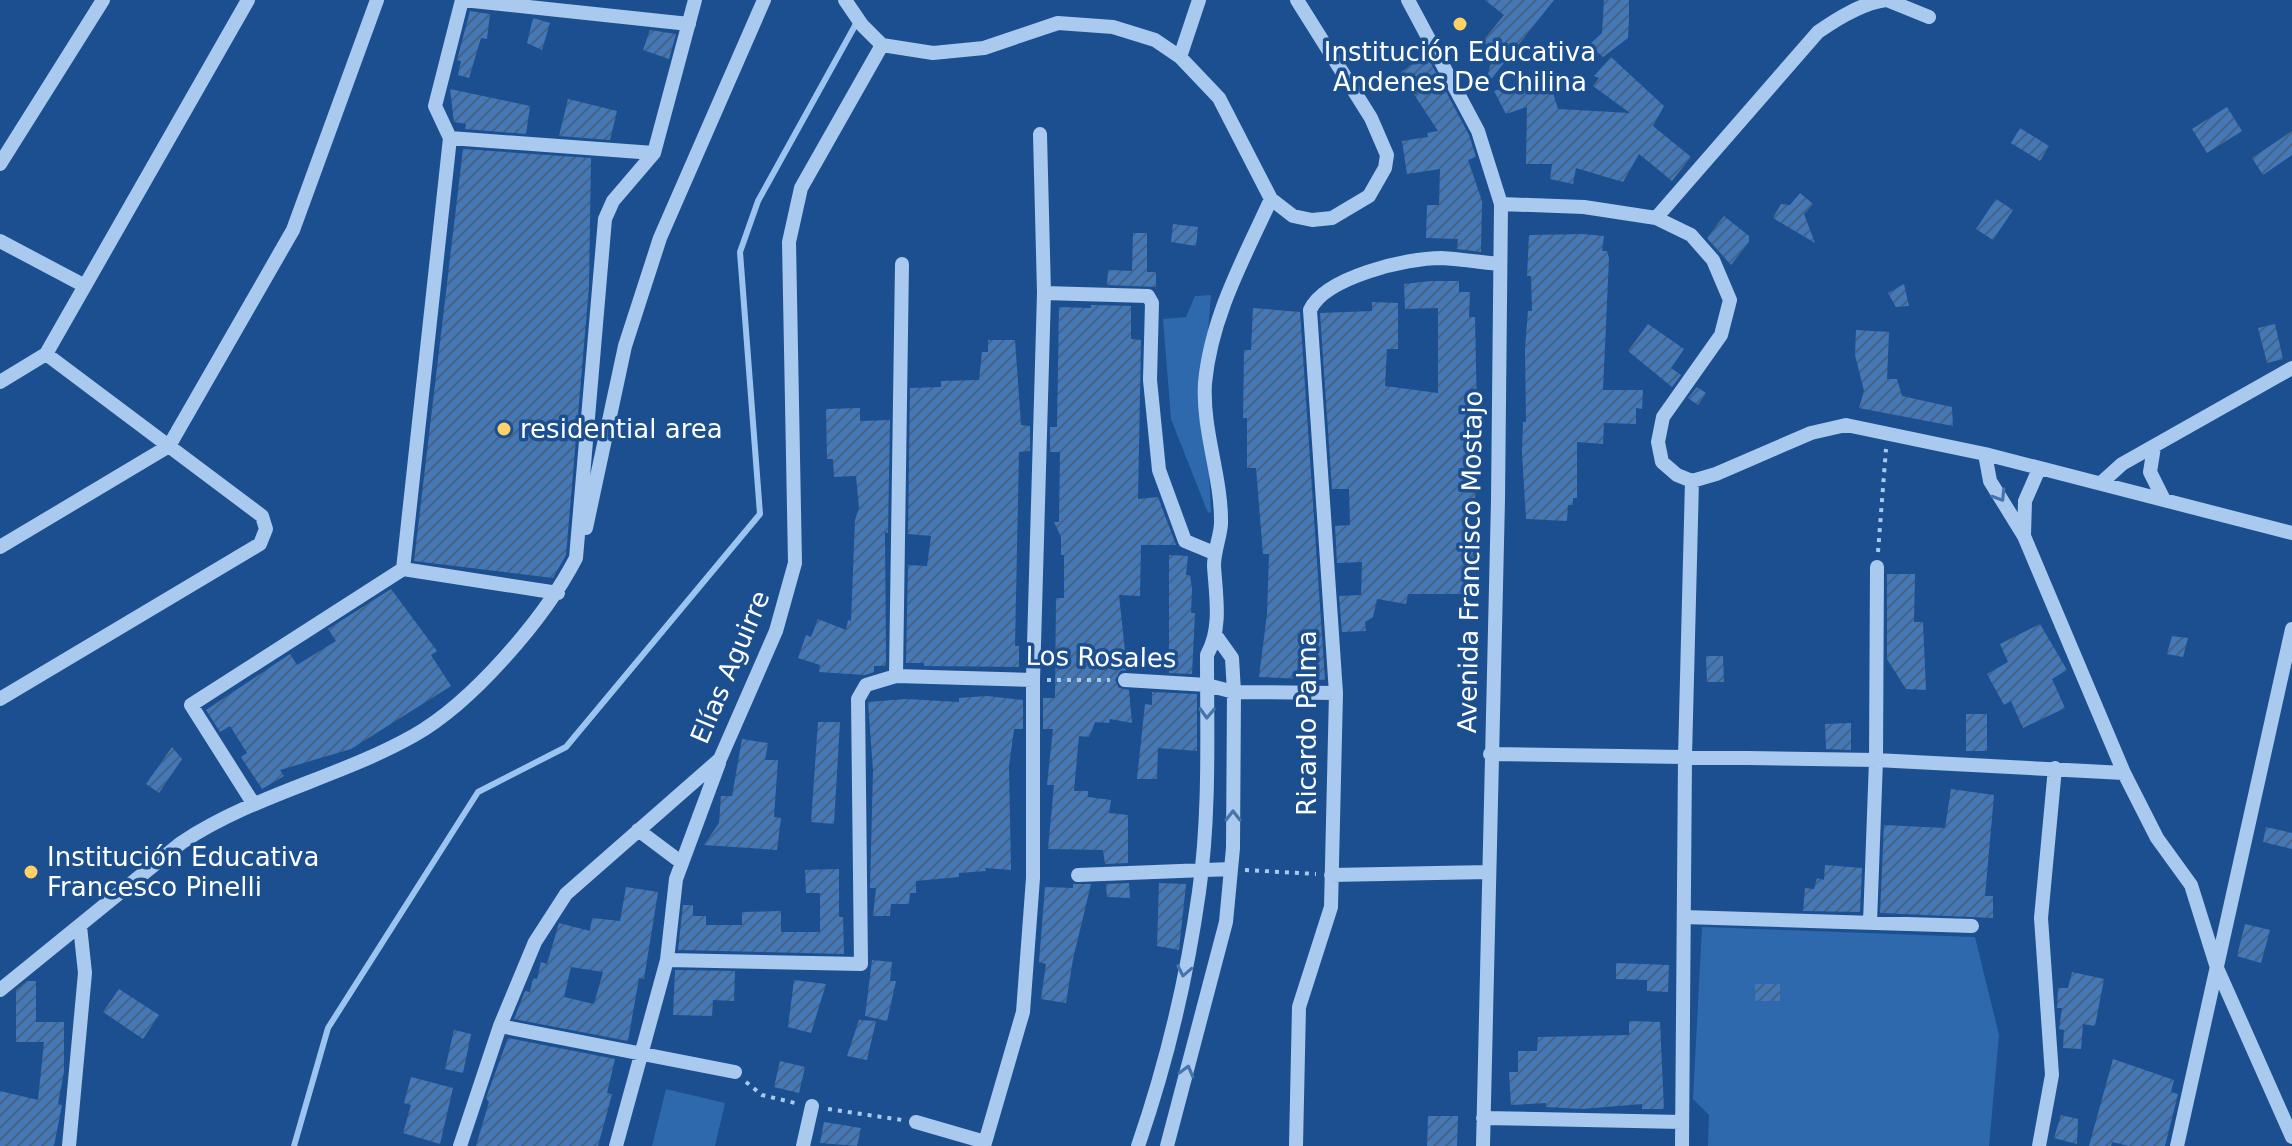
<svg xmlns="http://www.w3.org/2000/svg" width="2292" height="1146" font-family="'DejaVu Sans',sans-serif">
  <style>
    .green { fill: #2e69ad }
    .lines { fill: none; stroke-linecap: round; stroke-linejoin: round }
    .stream { stroke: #9cc4f0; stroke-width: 6 }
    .building { fill: url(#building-hatch); fill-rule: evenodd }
    .path { stroke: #a9c9ee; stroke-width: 4; stroke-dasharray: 4 6; stroke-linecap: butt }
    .minor { stroke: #a9c9ee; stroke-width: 14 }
    .oneway { stroke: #4674ac }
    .poi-dot { fill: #ffd166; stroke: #1b4f8f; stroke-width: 3 }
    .labels { text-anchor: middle; stroke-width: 7; stroke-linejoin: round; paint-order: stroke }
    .poi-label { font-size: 26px; fill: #fff; stroke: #1b4f8f; text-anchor: start }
    .street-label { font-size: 26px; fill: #fff; stroke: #1b4f8f }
  </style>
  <defs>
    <pattern id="building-hatch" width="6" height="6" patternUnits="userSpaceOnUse" patternTransform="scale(2)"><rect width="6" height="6" fill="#4478b7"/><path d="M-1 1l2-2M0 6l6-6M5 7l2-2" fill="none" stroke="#486282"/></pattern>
  </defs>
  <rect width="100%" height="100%" fill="#1b4f8f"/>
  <!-- green -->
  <path class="green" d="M1211 295 1204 380 1211 512 1208 513 1171 419 1163 319 1186 317 1195 296Z
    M1702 927 1975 937 1999 1035 1989 1146H1708L1709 1115 1693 1099Z
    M666 1089 725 1103 715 1146H652Z"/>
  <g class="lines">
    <!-- stream -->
    <path class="stream" d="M294 1146 328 1028 478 792 566 747 760 514 740 252 758 201 857 22"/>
  </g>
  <!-- building -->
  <path class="building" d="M1485 0H1554L1484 88 1494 52 1482 42 1504 15Z
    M1604 0H1629V18L1628 38 1603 57 1589 45 1602 33Z
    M470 11 490 14 487 39 481 38 469 78 458 75 461 61 457 60Z
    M533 18 550 23 542 50 527 43Z
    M650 30 676 34 669 59 643 50Z
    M1426 54 1469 135 1476 157 1468 160 1482 201 1481 252 1457 249 1458 239 1426 238 1427 205H1439L1440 169 1407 174 1402 141 1428 137 1427 133 1438 131 1400 73Z
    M1611 57 1664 106 1653 126 1691 157 1672 181 1639 154 1623 182 1576 168 1573 184 1550 179 1552 164H1526L1527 107 1506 114 1494 91 1547 74 1558 109 1630 113 1593 86 1599 78 1594 76Z
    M450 89 530 106 526 134 465 129 466 124 454 122Z
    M568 99 617 111 610 140 559 136Z
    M2227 107 2242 131 2207 153 2192 129Z
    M2020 128 2049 146 2040 161 2011 143Z
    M2292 131V155L2263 175 2252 158Z
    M463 149 591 158 589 286 566 555 553 578 414 561Z
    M1800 193 1813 204 1804 214 1815 243 1773 218 1781 204 1790 205Z
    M1996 199 2013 210 1993 240 1976 229Z
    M1724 216 1749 236V242L1731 265 1707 238Z
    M1173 224 1198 227 1196 246 1171 242Z
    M1133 233H1147V272H1156V287L1107 285 1108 270 1132 271Z
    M1583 234 1604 236 1602 251H1607L1609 258 1603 390H1643L1642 409 1636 408V424L1604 423 1603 444 1577 442V498H1573V505H1568L1567 521 1526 519 1522 453 1523 422H1526L1525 348 1528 311H1532L1531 276H1527L1529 235Z
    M1431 281H1459V292H1470L1469 317H1475L1477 413H1472L1469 467 1478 468 1475 498H1470L1466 537 1473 536 1474 565 1467 563 1466 594H1408L1406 604 1377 599 1373 617 1365 622 1366 631 1342 632 1339 596 1361 595 1362 562 1337 563 1335 526 1350 525 1349 489H1332L1320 313 1372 311V302L1398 303V349H1387L1385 386 1438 393V308L1405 309 1404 284Z
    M1904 284 1909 306 1896 307 1888 293Z
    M1091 305 1131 306V339L1141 340 1138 499 1158 497 1176 545H1141L1140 596 1119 595 1127 670 1120 671 1115 680 1119 688 1129 690 1132 723 1110 719 1109 723 1095 722 1089 737 1079 736 1074 791H1088V797L1111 800 1109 813 1128 815V863L1105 864 1103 850 1048 849 1054 785H1047L1053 729H1043V698H1055L1056 598H1064V555H1061V537L1054 522H1059L1060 452H1050V427H1057L1059 307 1091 308Z
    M1253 308 1300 312 1325 680 1259 677 1267 614 1269 554H1263L1256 468H1247V418H1243L1244 350H1251Z
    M1648 324 1684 349 1671 368 1681 375 1672 387 1628 351Z
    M2275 324 2283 359 2267 363 2258 328Z
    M1856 330 1889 332 1887 379H1897L1902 396 1952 407 1953 426 1859 408 1864 391 1855 355Z
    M988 340H1015L1021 425 1030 426V451L1019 452 1015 646H1019V667L924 666V663H906L908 565 927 566 931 536 908 534 910 388 941 387V381L979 380 982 352H988Z
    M1697 387 1706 393 1698 405 1688 398Z
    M860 408V421L890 420 888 533 885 532 886 662 885 666H874V672L865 675 819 672 820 665 798 658 806 635 811 637 818 619 846 630 848 620 851 621 855 520 859 508 856 476 834 477 833 459H827L826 409Z
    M1169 555 1188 556 1186 575H1190L1192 589 1191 613H1195L1192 674 1169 673Z
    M1887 574H1915L1914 622H1923L1926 690 1906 689 1887 659Z
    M391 589 437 651 431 655 451 686 351 749 280 770 284 776 262 789 241 757 247 753 230 726 220 732 206 710 290 654 297 665 336 641 328 629Z
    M2040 624 2067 670 2052 679 2065 708 2023 728 2011 701 2004 705 1987 674 2008 662 2000 644Z
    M2172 636 2188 638 2183 657 2167 654Z
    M1706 656H1723L1724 682H1707Z
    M1152 692 1197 694V751L1158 748 1157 779H1137L1145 704 1152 705Z
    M987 696 1023 700V729H1014L1009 766 1011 870 985 868 986 871 959 873V877L916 881V893H910L909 904H891L890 916H873L876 888H870L873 770 868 702 906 699 959 702V698Z
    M1966 714H1987V751H1966Z
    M818 722H840L834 824 811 822Z
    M1851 723V750L1826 749 1825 724Z
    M742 739 768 743 765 760H778L774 817 781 818 777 850 704 845 719 823 721 796H732Z
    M172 747 182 759 159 793 146 784Z
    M1951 789 1994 795 1985 896H1993V918L1880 913 1884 825 1945 828Z
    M2266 827 2292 833V849L2263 842Z
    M1825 865 1862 868 1860 912 1803 911 1805 888 1814 889 1817 878 1824 880Z
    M839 869V917H843L844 954 678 950 683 905H693V916H706V925H742V912L781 911V932H820V893H806L805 870Z
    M1129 883 1130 898 1107 897 1106 884Z
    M1159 883 1186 884 1179 950 1157 946Z
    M1073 884H1091L1073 959 1066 1003 1041 999 1046 964 1039 962 1045 887 1073 888Z
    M626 887 658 892 644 979 639 978 628 1041 514 1019 525 991 530 992 533 978 537 979 541 962 547 964 559 923 590 931 592 918 620 921ZM571 967 603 972 594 1004 564 997Z
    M2245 924 2270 930 2261 963 2237 956Z
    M872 960 892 962 890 981H896L887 1021 865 1016Z
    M1616 963 1669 965 1668 992 1647 991V980L1616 979Z
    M675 970 735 971 734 1001 713 1000 712 1016 673 1015Z
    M2072 972 2104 979 2095 1026 2083 1024 2081 1049 2063 1048 2064 1030 2059 1029 2062 1008H2057L2058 988H2068Z
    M794 980 826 984 811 1033 788 1027Z
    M27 981H36V1022H64V1072L58 1104 62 1105 54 1146H0V1091L38 1100 44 1042H16V990Z
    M1755 984H1780V1001H1755Z
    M119 989 159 1015 143 1039 103 1012Z
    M859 1020 876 1021 867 1060 847 1056Z
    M1629 1021 1660 1022 1664 1109H1642V1104L1582 1109 1546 1107V1103L1511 1105 1509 1072H1518V1051H1537L1538 1037 1629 1035Z
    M454 1030 471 1034 463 1073 445 1069Z
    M508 1038 615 1059 607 1093 612 1094 598 1146H476L489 1102 486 1098Z
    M2113 1059 2174 1080 2171 1092 2178 1094 2165 1146H2129L2112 1142 2111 1146H2089Z
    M780 1061 805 1067 799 1093 774 1087Z
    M411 1077 453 1088 440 1144 403 1133 411 1105 404 1103Z
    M2061 1115 2078 1119 2077 1144 2054 1138Z
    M1428 1116H1458L1457 1146H1427Z
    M824 1122 861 1128 857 1146 820 1143Z"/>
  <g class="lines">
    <!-- path -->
    <path class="path" d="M1878 552 1886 449
      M1047 680H1110
      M1245 870 1316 874
      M746 1082 762 1095 795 1103
      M828 1109 902 1120"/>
    <!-- minor -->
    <path class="minor" d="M463 0 689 24
      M845 0 862 25 882 45 933 53 984 48 1058 23 1113 27 1155 40 1180 57 1219 98 1271 199 1293 216 1312 220 1332 218 1369 196 1385 168 1387 155 1371 118 1297 0
      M1408 0 1478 131 1501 204 1498 500 1483 1146
      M1887 0 1929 17
      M1180 57 1199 0
      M450 138 435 106 462 0
      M0 164 103 0
      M1501 204 1584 207 1656 218 1691 235 1713 260 1730 300 1721 335 1663 417 1658 442 1662 462 1677 475 1692 481 1716 474 1811 433 1846 425 1985 454 2292 533
      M1656 218 1818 32C1838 18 1862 3 1886 0
      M0 241 85 286
      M1044 293 1148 296 1152 303 1150 380 1159 470 1185 541 1214 553
      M0 382 46 354 248 0
      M2154 447 2150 472 2164 500
      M1985 454 1990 481 2024 536 2124 773 2157 838 2191 885 2217 968 2292 1137
      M2101 483 2122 464 2292 368
      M586 528 625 346 660 238 764 0
      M2024 535 2025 501 2039 469
      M0 547 169 446 293 230 377 0
      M403 569 558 593
      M896 676 902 264
      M1125 680 1207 685 1234 692 1336 693
      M0 699 260 544 266 529 262 516 46 354
      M1490 754 1876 760 2124 773
      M253 803 191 705 403 569 450 138 654 153
      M638 830 682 863
      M1078 875 1231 869
      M1331 875 1489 872
      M1684 917 1972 926
      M1870 923 1876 760 1877 567
      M667 960 861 964 858 699 866 685 896 676 1033 680
      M0 990 181 843C253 795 338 778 413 736 472 703 545 618 576 558L605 219 613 201 654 153 695 0
      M500 1026 735 1072
      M1483 1118 1682 1122
      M916 1122 985 1142
      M69 1146 85 973 80 926
      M460 1146 500 1026 535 942 566 894 720 759 776 631 795 563 789 242 801 188 882 45
      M616 1146 667 960 676 879 719 763
      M803 1146 812 1106
      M984 1146 1023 1012 1033 878V680L1044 293 1040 134
      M1138 1146C1166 1065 1187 977 1199 892 1210 815 1207 733 1207 655 1222 628 1216 597 1214 566 1214 551 1220 538 1221 524 1222 477 1202 431 1205 383 1211 317 1244 258 1271 199
      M1167 1146 1226 922 1233 848 1234 692 1232 658 1217 637
      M1296 1146 1299 1007 1331 907 1336 693 1310 310C1325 277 1407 258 1441 258 1460 259 1479 262 1498 264
      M1682 1146 1685 757 1692 481
      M2039 1146 2052 1075 2041 918 2055 768
      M2177 1146 2292 629"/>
  </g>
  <!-- one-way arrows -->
  <defs><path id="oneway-chevron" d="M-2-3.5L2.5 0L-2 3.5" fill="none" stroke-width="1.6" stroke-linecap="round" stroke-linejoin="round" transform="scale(2)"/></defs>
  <g class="oneway">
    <use href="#oneway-chevron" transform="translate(2000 496) rotate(58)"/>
    <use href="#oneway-chevron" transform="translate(1207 713) rotate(92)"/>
    <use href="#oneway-chevron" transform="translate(1233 816) rotate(-90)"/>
    <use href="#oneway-chevron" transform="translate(1184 971) rotate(101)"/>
    <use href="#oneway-chevron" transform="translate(1187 1071) rotate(-75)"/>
  </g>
  <!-- markers -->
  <g class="poi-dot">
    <circle cx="1460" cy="24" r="8"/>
    <circle cx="504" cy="429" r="8"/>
    <circle cx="31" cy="872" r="8"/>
  </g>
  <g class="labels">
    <!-- poi labels -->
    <g class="poi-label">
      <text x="1460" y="61" text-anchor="middle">Institución Educativa<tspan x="1460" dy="30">Andenes De Chilina</tspan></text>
      <text x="520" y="438">residential area</text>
      <text x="47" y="866">Institución Educativa<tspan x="47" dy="30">Francesco Pinelli</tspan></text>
    </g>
    <!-- street labels -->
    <g class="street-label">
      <text transform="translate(1470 562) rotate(-89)" y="9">Avenida Francisco Mostajo</text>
      <text transform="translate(1101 657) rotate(1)" y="9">Los Rosales</text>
      <text transform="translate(730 667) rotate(-67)" y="9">Elías Aguirre</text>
      <text transform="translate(1307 723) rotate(-90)" y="9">Ricardo Palma</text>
    </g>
  </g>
</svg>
